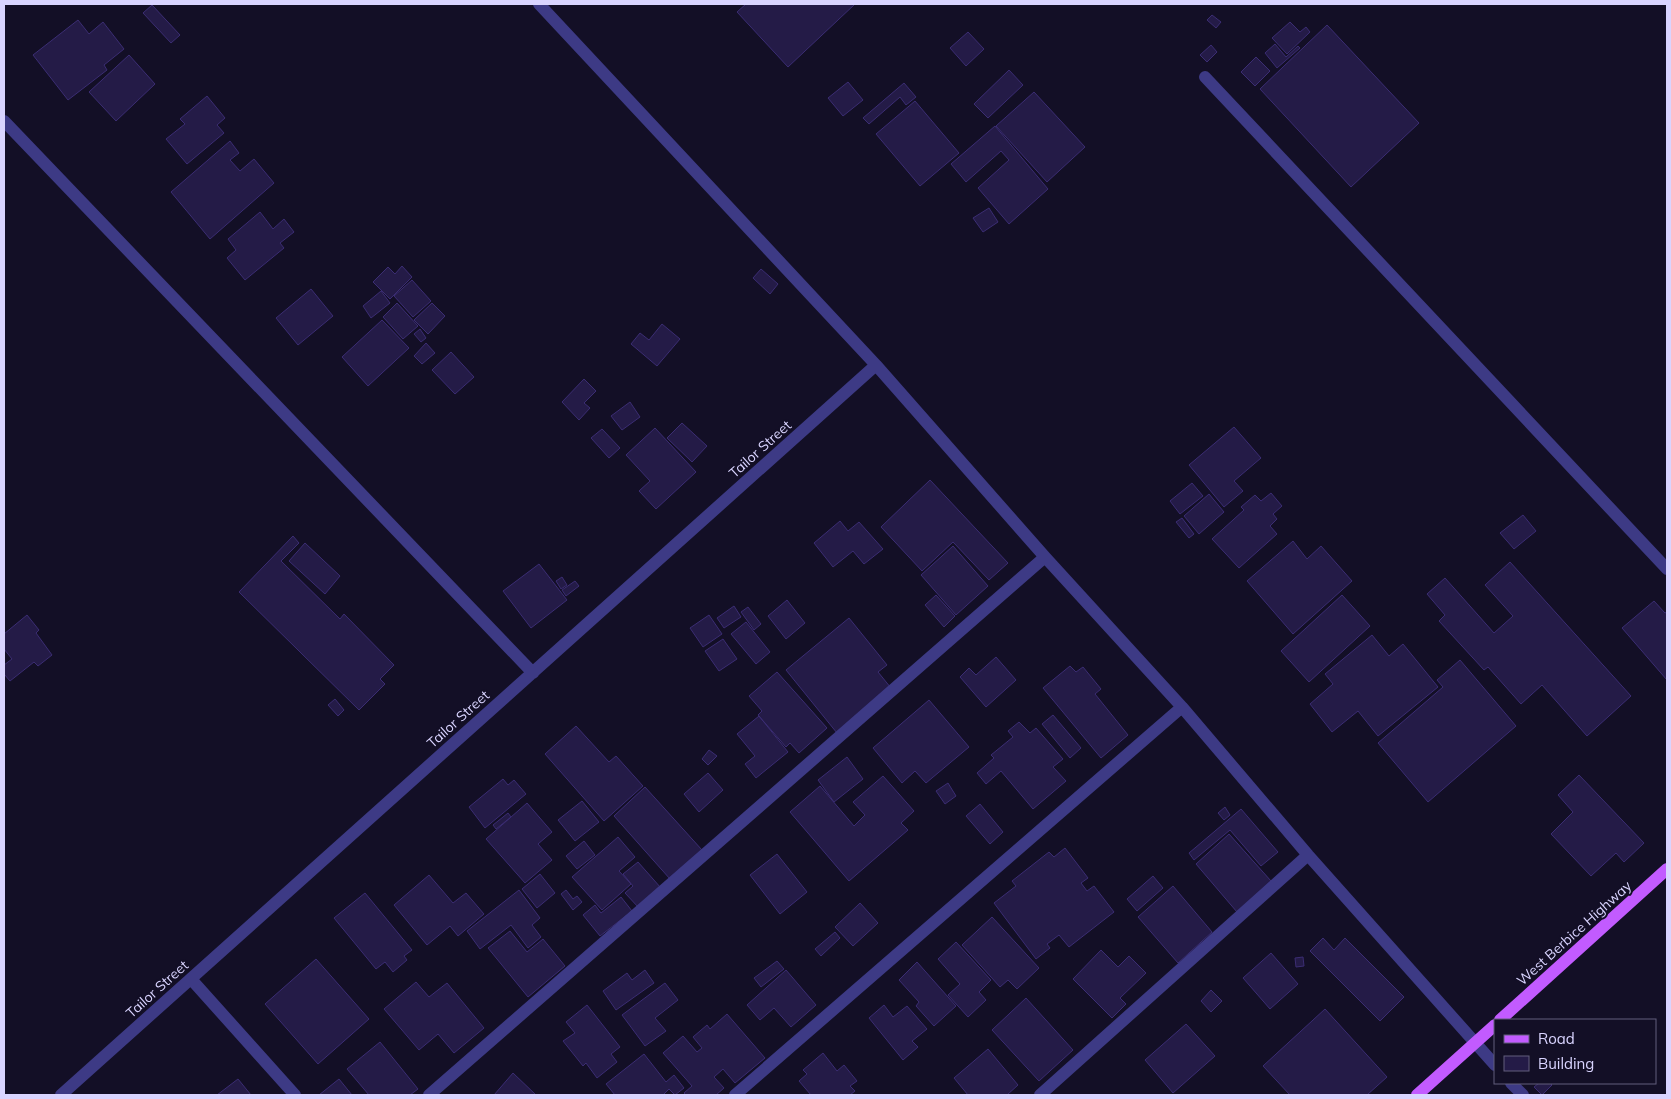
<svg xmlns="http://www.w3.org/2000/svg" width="1671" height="1099" font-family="Mulish,sans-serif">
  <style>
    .building { fill: #241b47; stroke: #3b2d73 }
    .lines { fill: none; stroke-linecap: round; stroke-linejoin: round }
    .minor { stroke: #3d3a85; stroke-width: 12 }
    .major { stroke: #c25bff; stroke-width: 12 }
    .labels { text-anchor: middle; stroke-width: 4; stroke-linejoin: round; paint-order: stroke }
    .street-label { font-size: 14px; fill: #d9d4ff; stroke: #130f26 }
  </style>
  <rect width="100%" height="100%" fill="#130f26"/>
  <!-- building -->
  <path class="building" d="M746 4H855L788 67 737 12Z
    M152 5 180 35 171 43 143 13Z
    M1212 15 1221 22 1216 28 1207 20Z
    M78 20 89 34 103 22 124 49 104 65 107 70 68 100 33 55Z
    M1290 22 1300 32 1306 27 1310 32 1287 54 1272 38Z
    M1327 25 1419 123 1351 187 1260 89Z
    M968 32 984 49 966 66 950 48Z
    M1275 44 1286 57 1298 46 1300 48 1277 68 1265 53Z
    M1211 45 1217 52 1207 62 1200 55Z
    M129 55 155 84 116 121 89 92Z
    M1256 57 1270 71 1255 86 1241 72Z
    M1009 70 1023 85 988 118 974 104Z
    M848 82 863 100 843 116 828 98Z
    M904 83 916 97 906 105 900 97 869 124 863 118Z
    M1034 92 1085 147 1047 182 996 126Z
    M207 96 225 118 217 125 224 133 187 164 166 139 185 124 180 119Z
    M915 101 959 153 920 186 876 134Z
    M995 126 1048 189 1009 224 978 188 1009 160 1001 151 966 182 951 164Z
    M230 141 239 153 230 160 240 171 254 159 274 183 210 239 171 192Z
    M989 208 998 222 983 232 973 218Z
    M260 212 273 229 284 219 294 232 280 243 284 248 245 280 227 258 236 250 228 239Z
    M402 266 412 277 390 299 373 282 388 267 395 274Z
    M761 269 778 284 770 294 753 278Z
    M412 280 431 301 413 317 394 296Z
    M311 289 333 316 298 345 276 318Z
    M381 291 390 303 371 318 363 306Z
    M397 303 418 326 403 339 383 317Z
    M432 303 445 316 428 334 414 320Z
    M382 320 409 348 368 386 342 357Z
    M662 324 680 339 657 366 631 344 640 333 649 340Z
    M420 329 426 338 421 342 414 334Z
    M426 343 435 353 422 364 414 356Z
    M451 352 474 377 455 394 432 370Z
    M584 379 596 391 584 403 590 408 579 420 562 402Z
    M630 402 640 417 622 430 611 416Z
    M682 423 707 446 692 462 667 438Z
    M1234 427 1261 458 1234 481 1243 491 1224 507 1189 465Z
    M655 428 696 472 656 509 639 491 650 481 626 455Z
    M602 429 620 448 609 458 591 438Z
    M930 480 1008 563 989 580 953 542 922 571 881 527Z
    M1192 483 1203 496 1180 514 1170 501Z
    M1271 493 1282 506 1273 514 1277 519 1270 526 1277 534 1239 568 1212 539 1244 510 1241 507 1255 495 1261 501Z
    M1209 494 1224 512 1199 534 1184 516Z
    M1523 515 1536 531 1514 549 1500 533Z
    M1182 518 1194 534 1189 538 1176 522Z
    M840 521 848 531 859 522 883 549 864 564 853 551 833 567 814 543Z
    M293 536 299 543 281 561 340 619 344 614 394 665 380 679 385 684 359 710 239 592Z
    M1293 541 1307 559 1321 546 1352 581 1293 634 1247 581Z
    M305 543 340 576 325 594 289 561Z
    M953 546 988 586 956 615 921 575Z
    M1510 562 1631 696 1587 736 1542 685 1521 704 1488 667 1484 670 1439 621 1445 615 1427 594 1445 578 1494 633 1513 616 1485 585Z
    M539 564 567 600 531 628 503 591Z
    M562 577 567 585 561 589 556 581Z
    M575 581 579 586 566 596 562 590Z
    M936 595 955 616 944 627 925 605Z
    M1342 595 1370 626 1309 682 1281 651Z
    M787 600 805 623 786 639 768 616Z
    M1654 601 1665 613 1667 612V680L1622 628Z
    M734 606 741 617 724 628 717 618Z
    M748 607 761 624 754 630 741 612Z
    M27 615 39 630 36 633 52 655 38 666 34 662 10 681 4 674V665L12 659 4 649V634Z
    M709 615 722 634 703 647 690 628Z
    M849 618 887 665 878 672 891 688 837 733 786 670Z
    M746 622 770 652 756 664 731 634Z
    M1372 635 1389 656 1403 644 1438 687 1378 736 1358 711 1332 732 1310 704 1333 684 1325 674Z
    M723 639 737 659 719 671 705 651Z
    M996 657 1016 680 986 707 960 677 969 668 976 675Z
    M1460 660 1516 726 1428 802 1378 743 1443 687 1437 680Z
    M1070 666 1076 672 1083 667 1101 689 1095 694 1128 735 1101 758 1043 688Z
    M777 672 827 728 799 753 790 743 786 747 758 715 762 711 749 696Z
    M335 699 344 710 338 716 328 705Z
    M929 700 969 747 926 783 915 771 902 783 873 748Z
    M1053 715 1081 748 1070 758 1042 724Z
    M759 716 788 752 756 778 745 764 755 756 737 734Z
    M1019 722 1030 733 1036 728 1063 759 1053 767 1066 781 1033 809 1001 771 986 784 977 773 994 758 991 755 1013 737 1008 731Z
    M576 726 609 762 616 756 643 786 604 821 545 754Z
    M709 750 717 756 708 765 702 759Z
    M847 757 863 779 834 802 818 780Z
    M708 773 723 790 699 812 684 794Z
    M1579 775 1644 843 1624 862 1616 853 1591 876 1551 834 1573 812 1558 795Z
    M883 776 914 811 901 823 908 830 849 881 790 812 820 786 854 826 865 815 853 802Z
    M503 779 508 785 514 780 526 794 485 828 469 807Z
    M948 783 956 796 945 804 936 791Z
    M645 787 702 850 670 879 614 816Z
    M582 801 599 822 575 841 558 820Z
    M527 803 552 832 538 844 552 860 525 883 486 839Z
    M980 804 1003 832 990 844 966 816Z
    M1225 807 1230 815 1224 820 1218 813Z
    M1241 809 1278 852 1261 866 1230 830 1194 860 1189 853Z
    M508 813 511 817 496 829 493 825Z
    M1229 834 1271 881 1237 912 1196 864Z
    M618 837 635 857 619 871 631 884 602 910 572 877Z
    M584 841 595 855 577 869 566 856Z
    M1065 848 1088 878 1081 883 1087 891 1094 886 1114 912 1069 947 1059 935 1047 944 1050 948 1036 959 994 903 1016 886 1012 881 1049 852 1054 857Z
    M777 854 807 892 780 914 750 875Z
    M638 862 661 888 639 908 625 893 633 886 623 874Z
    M540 874 555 893 537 908 522 889Z
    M429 875 453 903 466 893 484 914 458 936 450 926 427 945 394 905Z
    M1153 876 1163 888 1137 911 1127 899Z
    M1173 886 1212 932 1178 963 1138 917Z
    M519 890 540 918 532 925 541 937 528 948 511 925 480 949 467 931Z
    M566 890 573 899 577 896 582 902 573 910 561 894Z
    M365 893 412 950 404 956 407 960 393 972 385 962 376 969 334 918Z
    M621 897 632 911 600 936 583 915 595 905 601 913Z
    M860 903 878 923 853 946 835 927Z
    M992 917 1039 968 1017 989 1008 980 1000 987 962 945Z
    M510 931 527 952 543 939 565 966 528 997 488 948Z
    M835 932 840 938 821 956 815 949Z
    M1323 938 1334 950 1345 938 1404 997 1380 1021 1310 951Z
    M956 942 991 980 979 992 986 1000 968 1017 948 995 960 984 938 959Z
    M1101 950 1118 967 1129 956 1146 973 1120 998 1126 1004 1112 1018 1073 979Z
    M1271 953 1298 984 1270 1009 1243 978Z
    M1303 957 1304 966 1296 967 1295 958Z
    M316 959 369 1019 318 1064 265 1004Z
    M777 961 784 969 761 987 754 978Z
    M917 962 956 1006 934 1026 916 1006 919 1002 899 980Z
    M645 970 654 983 616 1010 603 991 627 973 632 980Z
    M786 970 816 1005 791 1027 774 1008 760 1020 747 1005Z
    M416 982 429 997 447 983 484 1028 454 1053 438 1034 419 1050 384 1009Z
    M665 983 678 1000 655 1018 666 1031 645 1046 622 1015Z
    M1211 990 1222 1001 1211 1012 1201 1001Z
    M1026 998 1073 1050 1039 1081 992 1030Z
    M587 1005 620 1047 611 1054 617 1062 597 1078 586 1063 583 1066 563 1041 575 1033 566 1022Z
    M884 1005 893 1017 907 1006 927 1029 912 1041 918 1047 903 1060 869 1018Z
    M1325 1009 1387 1077 1367 1095H1290L1263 1066Z
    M727 1014 765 1058 735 1083 723 1069 714 1077 724 1088 716 1095H686L684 1093 692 1086 663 1053 683 1036 697 1052 702 1048 693 1037 707 1025 710 1029Z
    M1186 1024 1215 1056 1173 1093 1145 1060Z
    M380 1042 418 1089 410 1095H369L347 1069Z
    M988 1049 1018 1085 1007 1095H968L954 1078Z
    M823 1053 837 1071 844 1065 857 1081 850 1086 855 1091 850 1095H811L799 1081 807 1074 803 1070Z
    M644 1054 666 1082 674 1075 684 1088 675 1095 669 1089 663 1095H615L606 1084Z
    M513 1073 536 1095H494Z
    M238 1079 251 1095H217Z
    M339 1079 352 1095H319Z
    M1539 1083H1550L1552 1085 1542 1095 1534 1087Z"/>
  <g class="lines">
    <!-- minor -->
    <path class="minor" d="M539 4 876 365 1045 557 1182 707 1308 855 1495 1065
      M1205 77 1667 569
      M4 121 533 673
      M191 979 295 1095
      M1511 1083 1523 1095
      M61 1095 876 365
      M429 1095 1045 557
      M735 1095 1182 707
      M1040 1095 1308 855"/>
    <!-- major -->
    <path class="major" d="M1500 1020 1667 869
      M1417 1095 1495 1025"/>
  </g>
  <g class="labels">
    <!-- street labels -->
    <g class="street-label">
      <text transform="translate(760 449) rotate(-42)" y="5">Tailor Street</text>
      <text transform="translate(458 719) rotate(-42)" y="5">Tailor Street</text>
      <text transform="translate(1574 933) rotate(-42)" y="5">West Berbice Highway</text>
      <text transform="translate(157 989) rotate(-42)" y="5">Tailor Street</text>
    </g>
  </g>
  <!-- border -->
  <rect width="1671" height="1099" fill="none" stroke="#d9d4ff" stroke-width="10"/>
  <!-- legend -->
  <rect x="1494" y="1019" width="162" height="65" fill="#130f26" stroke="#625e7d"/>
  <rect x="1504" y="1035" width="25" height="8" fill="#c25bff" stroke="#625e7d"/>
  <text x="1538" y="1044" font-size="15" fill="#d9d4ff">Road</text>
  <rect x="1504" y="1056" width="25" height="15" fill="#241b47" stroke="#625e7d"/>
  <text x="1538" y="1069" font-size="15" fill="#d9d4ff">Building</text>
</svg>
